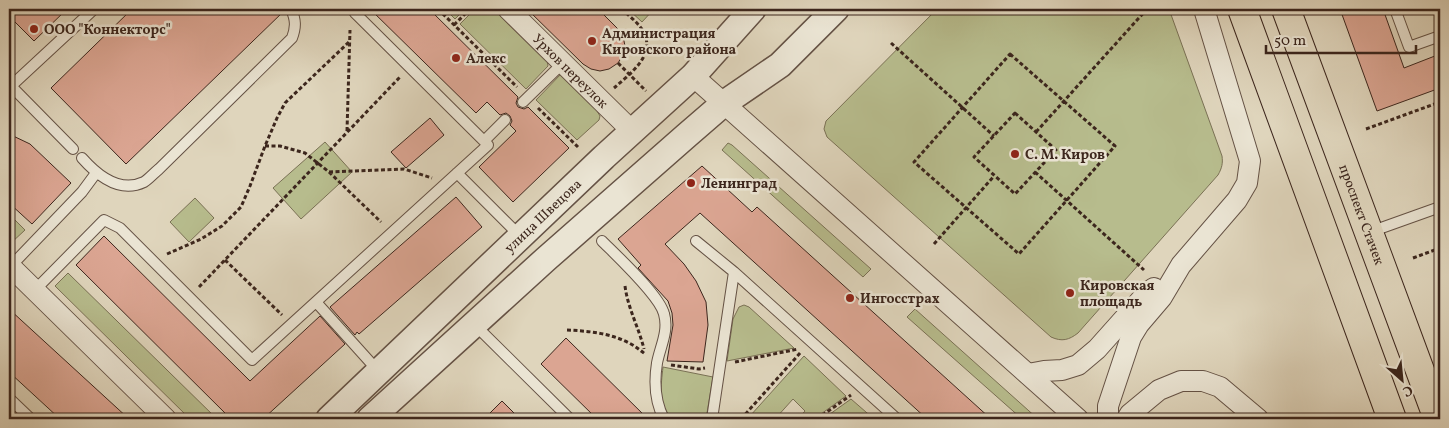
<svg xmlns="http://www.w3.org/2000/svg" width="1449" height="428" font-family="Vollkorn,serif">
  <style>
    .green { fill: #b7bc8d; stroke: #7a7155 }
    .building { fill: #dba592; stroke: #3c261d }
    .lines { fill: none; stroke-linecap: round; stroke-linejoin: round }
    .service-casing { stroke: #655245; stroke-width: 12 }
    .minor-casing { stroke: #655245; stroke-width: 22 }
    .tertiary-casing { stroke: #655245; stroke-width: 28 }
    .primary-casing { stroke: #3c261d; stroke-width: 30 }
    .path { stroke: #3c261d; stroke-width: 3; stroke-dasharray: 4 2.5; stroke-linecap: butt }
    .service { stroke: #eae4d3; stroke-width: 10 }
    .minor { stroke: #eae4d3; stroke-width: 20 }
    .tertiary { stroke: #eae4d3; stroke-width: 25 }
    .primary { stroke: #dfd5bc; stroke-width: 28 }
    .poi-dot { fill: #8f2418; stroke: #eae4d3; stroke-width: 2 }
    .labels { text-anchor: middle; stroke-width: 5; stroke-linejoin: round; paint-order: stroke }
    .poi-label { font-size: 14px; font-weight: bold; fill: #3c261d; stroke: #eae4d3; text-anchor: start }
    .street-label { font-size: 14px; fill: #3c261d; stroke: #eae4d3 }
  </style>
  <rect width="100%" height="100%" fill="#dfd5bc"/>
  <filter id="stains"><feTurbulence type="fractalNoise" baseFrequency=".004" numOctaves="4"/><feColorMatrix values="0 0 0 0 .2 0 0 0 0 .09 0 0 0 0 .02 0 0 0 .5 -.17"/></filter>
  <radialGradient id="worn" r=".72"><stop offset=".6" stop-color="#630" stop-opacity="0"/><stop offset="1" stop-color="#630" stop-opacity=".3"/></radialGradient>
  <!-- green -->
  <path class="green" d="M445 9H465L455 19Z
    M475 9H493L547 60 548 66 526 89 460 24Z
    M628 9H654L642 22Z
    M937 9H1169L1222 156C1223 163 1222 168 1218 175L1078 333C1069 340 1062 342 1051 337L827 137 824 129 826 121Z
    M561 74 597 111 600 116 599 120 577 140 536 100Z
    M325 142 352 172 301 219 273 188Z
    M728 143 732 145 871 269 863 277 722 150Z
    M195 198 214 218 189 242 170 222Z
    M9 214 25 230 11 243 9 241Z
    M68 273 217 419H190L55 286Z
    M744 305 749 307 794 348 727 361 733 319 739 307Z
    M915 309 1038 419H1022L907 317Z
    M804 356 846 396 814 419H798L805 411 793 399 775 419H754L750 416Z
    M663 367 713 377 706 419H670C658 403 661 386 663 367Z
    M851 399 874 419H823Z"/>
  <!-- building -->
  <path class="building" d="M9 9H67L34 41 9 16Z
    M132 9H284V11L126 164 51 88Z
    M370 9H429L518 97 516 103 518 107 524 109 528 107 569 148 513 202 479 167 516 131 510 125 512 121 510 116 506 113 500 115 487 102 476 113Z
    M527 9H598L617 28 623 36 625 46 623 55 618 63 609 69 600 71 591 69 583 64Z
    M1340 9H1383L1404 68 1440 54V88L1377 111Z
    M430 118 444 135 406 168 391 152Z
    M9 134 30 144 71 183 32 224 9 203Z
    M702 166 752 212 757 207 991 419H927L700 213 665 244 684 264 696 281 706 302 708 325 703 362 667 361 673 325 672 313 668 301 638 268 641 265 618 239Z
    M456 197 482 227 359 334 357 332 355 335 330 307Z
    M104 236 250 381 320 316 345 344 263 419H231L76 265Z
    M9 309 129 419H60L9 372Z
    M566 338 648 419H597L541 364Z
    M502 401 520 419H484Z"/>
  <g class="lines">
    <defs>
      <path id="service" d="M1395 9 1409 47 1440 36
        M523 102 563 63
        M484 141 505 120
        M73 149 11 86 94 9
        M82 158C97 175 119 194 144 182 149 179 154 173 159 169L292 38C296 27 296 20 291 9
        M457 173 520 236
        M1370 232 1440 207
        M602 241C617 256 660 296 664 314 669 331 660 347 657 363 654 382 655 402 664 419
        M696 241 734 272 897 419
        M10 267 82 192 96 173
        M34 291 104 220 120 228 252 360 488 145 355 13 353 9
        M316 302 379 372
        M475 325 570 419
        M9 398 31 419
        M712 419 734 272"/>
      <g id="minor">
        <path id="s1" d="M508 9 632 131"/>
        <path d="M693 76 1078 419"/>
        <path d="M9 265 166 419"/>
        <path d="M1028 374 1044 371 1062 370 1078 365 1097 349 1147 293 1154 288"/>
        <path d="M1108 419V406L1131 337 1139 324 1162 297 1181 265 1237 200 1247 183 1250 161 1204 9"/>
        <path d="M1127 419 1130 414 1159 390 1181 381H1203L1220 387 1258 419"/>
      </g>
      <g id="tertiary">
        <path id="s2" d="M329 419 604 157 693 76 753 9"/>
        <path d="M370 419 546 259 686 136 723 104 780 65 836 9"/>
      </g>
      <g id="primary">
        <path d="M1242 9 1392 419"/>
        <path id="s3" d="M1286 9 1438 419"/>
      </g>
    </defs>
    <!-- service casing -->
    <use href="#service" class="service-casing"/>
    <!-- minor casing -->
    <use href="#minor" class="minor-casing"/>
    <!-- tertiary casing -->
    <use href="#tertiary" class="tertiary-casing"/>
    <!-- primary casing -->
    <use href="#primary" class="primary-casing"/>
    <!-- path -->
    <path class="path" d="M438 9 517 87
      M454 25 470 9
      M891 43 994 136
      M1010 54 1115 146 1019 254 914 162Z
      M618 63 646 91
      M614 88C631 73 659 53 641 28 636 21 628 15 622 9
      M538 108 578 147
      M1015 113 1056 150 1015 194 974 157Z
      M1366 129 1440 102
      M347 131 350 30
      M1036 132 1147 9
      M265 146H280L305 153 329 172 381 222
      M329 172 404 169 432 178
      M1035 172 1144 270
      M934 244 994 176
      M167 254 201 239 222 226 241 207 250 186 265 146 277 118 285 103 350 41
      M1413 258 1440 248
      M225 260 282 315
      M625 286C628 309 639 328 644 349
      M199 287 400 77
      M567 330C588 331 610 333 629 343 635 346 640 350 645 354
      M735 362 798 349
      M671 365 699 369 705 368
      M744 415 749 419
      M741 419 801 352
      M817 419 851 395"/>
    <!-- service -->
    <use href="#service" class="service"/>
    <!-- minor -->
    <use href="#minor" class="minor"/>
    <!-- tertiary -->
    <use href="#tertiary" class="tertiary"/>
    <!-- primary -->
    <use href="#primary" class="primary"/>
  </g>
  <!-- markers -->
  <g class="poi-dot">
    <circle cx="34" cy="29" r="5"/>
    <circle cx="592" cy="41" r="5"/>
    <circle cx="456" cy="58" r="5"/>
    <circle cx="1015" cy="154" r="5"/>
    <circle cx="691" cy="183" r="5"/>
    <circle cx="1070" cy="293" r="5"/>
    <circle cx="850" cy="298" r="5"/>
  </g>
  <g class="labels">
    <!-- poi labels -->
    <g class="poi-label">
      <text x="44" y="34">ООО "Коннекторс"</text>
      <text x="602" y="38">Администрация<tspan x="602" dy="16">Кировского района</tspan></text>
      <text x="466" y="63">Алекс</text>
      <text x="1025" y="159">С. М. Киров</text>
      <text x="701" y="188">Ленинград</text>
      <text x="1080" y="290">Кировская<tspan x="1080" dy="16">площадь</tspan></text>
      <text x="860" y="303">Ингосстрах</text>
    </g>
    <!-- street labels -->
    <g class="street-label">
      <text dy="5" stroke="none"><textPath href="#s1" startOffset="88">Урхов переулок</textPath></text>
      <text dy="5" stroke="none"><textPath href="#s3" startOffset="219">проспект Стачек</textPath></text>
      <text dy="5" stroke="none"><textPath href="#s2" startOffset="295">улица Швецова</textPath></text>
    </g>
  </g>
  <!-- margin -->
  <rect width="1449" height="428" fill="none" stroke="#dfd5bc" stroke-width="30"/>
  <rect x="10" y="10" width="1429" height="408" fill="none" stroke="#3c261d" stroke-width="2.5"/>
  <rect x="15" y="15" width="1419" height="398" fill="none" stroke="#3c261d"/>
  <!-- north arrow -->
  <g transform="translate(1402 380) rotate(153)" stroke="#eae4d3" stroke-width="4" paint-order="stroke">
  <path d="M0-4L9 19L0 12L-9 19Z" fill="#3c261d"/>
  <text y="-8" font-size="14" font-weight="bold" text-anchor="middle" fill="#3c261d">С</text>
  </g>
  <!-- scale -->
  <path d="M1266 45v8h150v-8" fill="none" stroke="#3c261d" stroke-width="2.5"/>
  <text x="1274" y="45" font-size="15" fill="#3c261d" stroke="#eae4d3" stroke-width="4" paint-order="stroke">50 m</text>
  <rect width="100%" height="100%" filter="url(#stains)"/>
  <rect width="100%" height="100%" fill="url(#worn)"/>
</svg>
